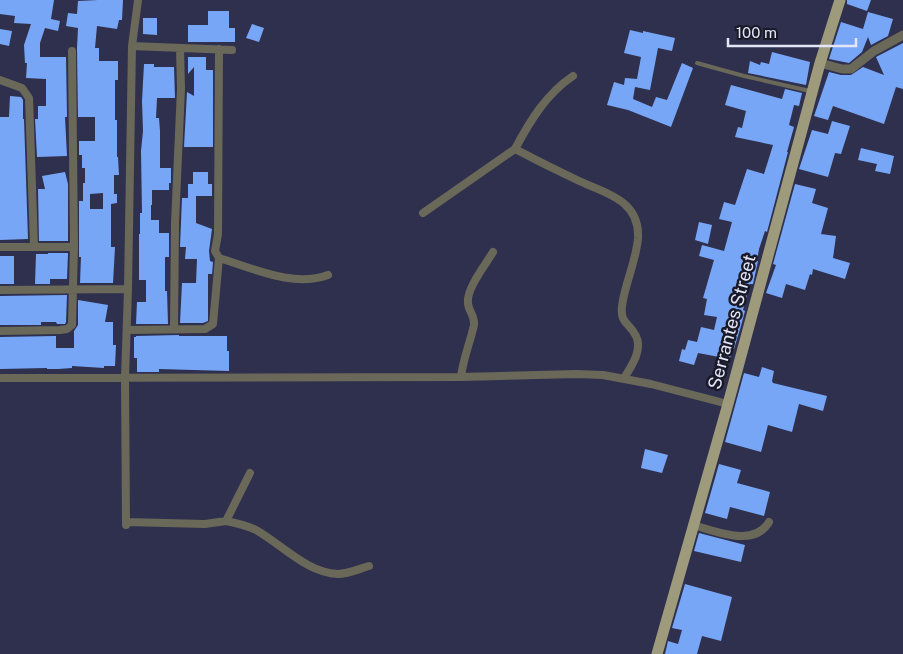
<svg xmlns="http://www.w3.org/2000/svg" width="903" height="654" font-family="'Public Sans',sans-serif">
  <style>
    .building { fill: #78a6f7; fill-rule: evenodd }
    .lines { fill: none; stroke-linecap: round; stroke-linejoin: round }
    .service { stroke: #6a6859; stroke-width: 4 }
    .minor { stroke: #6a6859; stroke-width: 8 }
    .tertiary { stroke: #6a6859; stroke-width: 9 }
    .primary { stroke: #9e9a7c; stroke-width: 11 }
    .labels { text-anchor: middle; stroke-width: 5; stroke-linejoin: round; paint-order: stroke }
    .street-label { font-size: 18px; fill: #e3e5f8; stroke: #191a27 }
  </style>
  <rect width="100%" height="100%" fill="#2f304d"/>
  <!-- building -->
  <path class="building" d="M0 0H54L51 19 60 21 58 31 45 28 40 43V57H66L67 117H65L67 156 37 157 35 119H38V106H46V79L26 78 27 63H25L24 45 31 24 14 23 15 16 0 14Z
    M98 0H123L122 20H119L117 29 97 26 95 48H99V61H118V80H115V120H117V157H118L119 175H114V194H117V203L111 204V247H115L113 283H80L81 257H79V201H83V183H85V168H82V155H79V141H95V117H78L77 48 78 28 66 26 68 13 77 14 78 1ZM103 193V209H90V194Z
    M847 0H871L867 11 847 4Z
    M208 11H229V28H235V42H188V25H208Z
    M868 12 893 19 888 36 871 45 868 37 862 52 849 63 829 59 841 22 863 29Z
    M143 18H157V35L143 34Z
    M252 24 264 28 259 42 246 38Z
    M0 29 12 31 9 46 0 44Z
    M630 30 643 33V31L675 38 672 51 658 48 650 90 635 87 633 99 652 107 656 97 667 100 682 63 693 68 671 127 628 110 607 105 614 82 624 85 625 78 637 79 641 57 624 53Z
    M903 43V89L896 87 884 124 833 106 828 120 814 116 829 72 841 75H851L863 67 884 75 876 57Z
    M772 52 810 62 806 85 748 73 750 61 760 65 761 62 769 64Z
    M188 57H206V70H213V147H184L187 92 194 96V67L188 74Z
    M144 64H154V67H174L175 98H157L156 118H159L160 131V168H171V183H169V190H152V205H151V220H159V233H169V257H165V291H167L168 324H136L137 302H146V280H139V234H140V213H142L141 151 143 131 142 101Z
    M731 85 782 99 785 89 802 93 799 106 794 105 789 125 794 127 787 152H788L767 232 765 231 759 249 757 261H758L753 284H750L743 310 745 311 741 326 734 349H732L730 359 698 353 694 365 679 361 682 349 685 350 688 340 697 342 701 327 714 330 717 317 704 315 707 299 703 298 714 260 699 256 702 245 724 251 732 222 719 219 724 202 735 205 747 169 764 174 773 145 735 137 738 127 742 128 746 111 725 105Z
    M10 96 21 97 23 100V119H24L28 239 0 240V117H9Z
    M832 121 850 126 841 154 835 153 828 177 799 169 812 130 828 134Z
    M861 148 894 156 890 174 875 171 877 164 858 160Z
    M65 172 68 184V241H39L38 189H45L42 176Z
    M193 172H208V184H212V196H196V223L212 229 209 251 210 261 213 262 212 274H208V321L203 323H180L182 283H196L197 259H185L186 247H180L182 198H188V184H193Z
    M795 184 816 189 812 203 828 208 821 234 836 236 833 258 850 263 845 279 813 269 812 275 810 274 805 290 786 284 782 298 766 293 776 265 773 264Z
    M699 222 712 225 708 244 695 240Z
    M48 253H68L67 279H50V284H35L36 254H48Z
    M0 256H14V284H0Z
    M67 295 66 322 65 324H57L56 322H41V325H0V296Z
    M78 300 108 305 105 322H113V345H116L115 366H104V368L72 366V368L58 369H47V368L0 369V337L56 336V348H74V331L78 325Z
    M179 335V336H227V351H229V371L159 369V372H137V358H134V337H136V336Z
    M762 367 774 371 772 381 773 383 827 396 823 411 799 404 792 432 768 425 761 452 725 442 744 373 759 377Z
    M645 449 668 455 662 473 641 468Z
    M719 464 741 470 737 483 770 492 764 516 730 507 727 519 705 513Z
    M699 533 745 545 741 562 694 551Z
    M685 584 732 597 721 641 702 636 697 654H665L668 641 678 644 682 630 672 628Z"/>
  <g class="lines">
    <!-- service -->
    <path class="service" d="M697 63 744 76 810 91"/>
    <!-- minor -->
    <path class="minor" d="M132 46 232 50
      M573 76C546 94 530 121 515 149 536 160 556 170 577 180 604 193 640 199 638 238 636 262 625 283 622 306 620 324 629 322 636 336 643 350 631 367 624 378
      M0 80 22 88 29 98 34 246
      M423 213 515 149
      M0 247H74
      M219 258C253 268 293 288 328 275
      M0 290 128 289
      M174 329 175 223 181 89 180 48
      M127 330 205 329 213 324 219 258 215 251 218 234 219 49
      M0 331 60 330 67 329 72 325 74 247 72 51
      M461 377C463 359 470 343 474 325 475 315 468 311 468 303 466 289 486 264 493 252
      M0 378 461 377 576 374 603 375 651 384 728 404
      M226 521C236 523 246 525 256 530 281 544 307 573 338 574 348 574 359 569 369 566
      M126 522 205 524 226 521 250 473
      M126 525 125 378 128 289 132 46 138 0
      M693 525C716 531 754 548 769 522"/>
    <!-- tertiary -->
    <path class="tertiary" d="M820 63 842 69H851L874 51 903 35"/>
    <!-- primary -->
    <path class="primary" d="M657 654 728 404 820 63 840 0"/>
  </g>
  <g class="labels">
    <!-- street labels -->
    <g class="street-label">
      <text transform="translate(732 322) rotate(-75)" y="6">Serrantes Street</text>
    </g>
  </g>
  <!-- scale -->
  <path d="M728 38v8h128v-8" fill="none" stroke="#e3e5f8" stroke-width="2.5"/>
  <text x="736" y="38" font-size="15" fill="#e3e5f8" stroke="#191a27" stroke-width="4" paint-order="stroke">100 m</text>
</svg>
